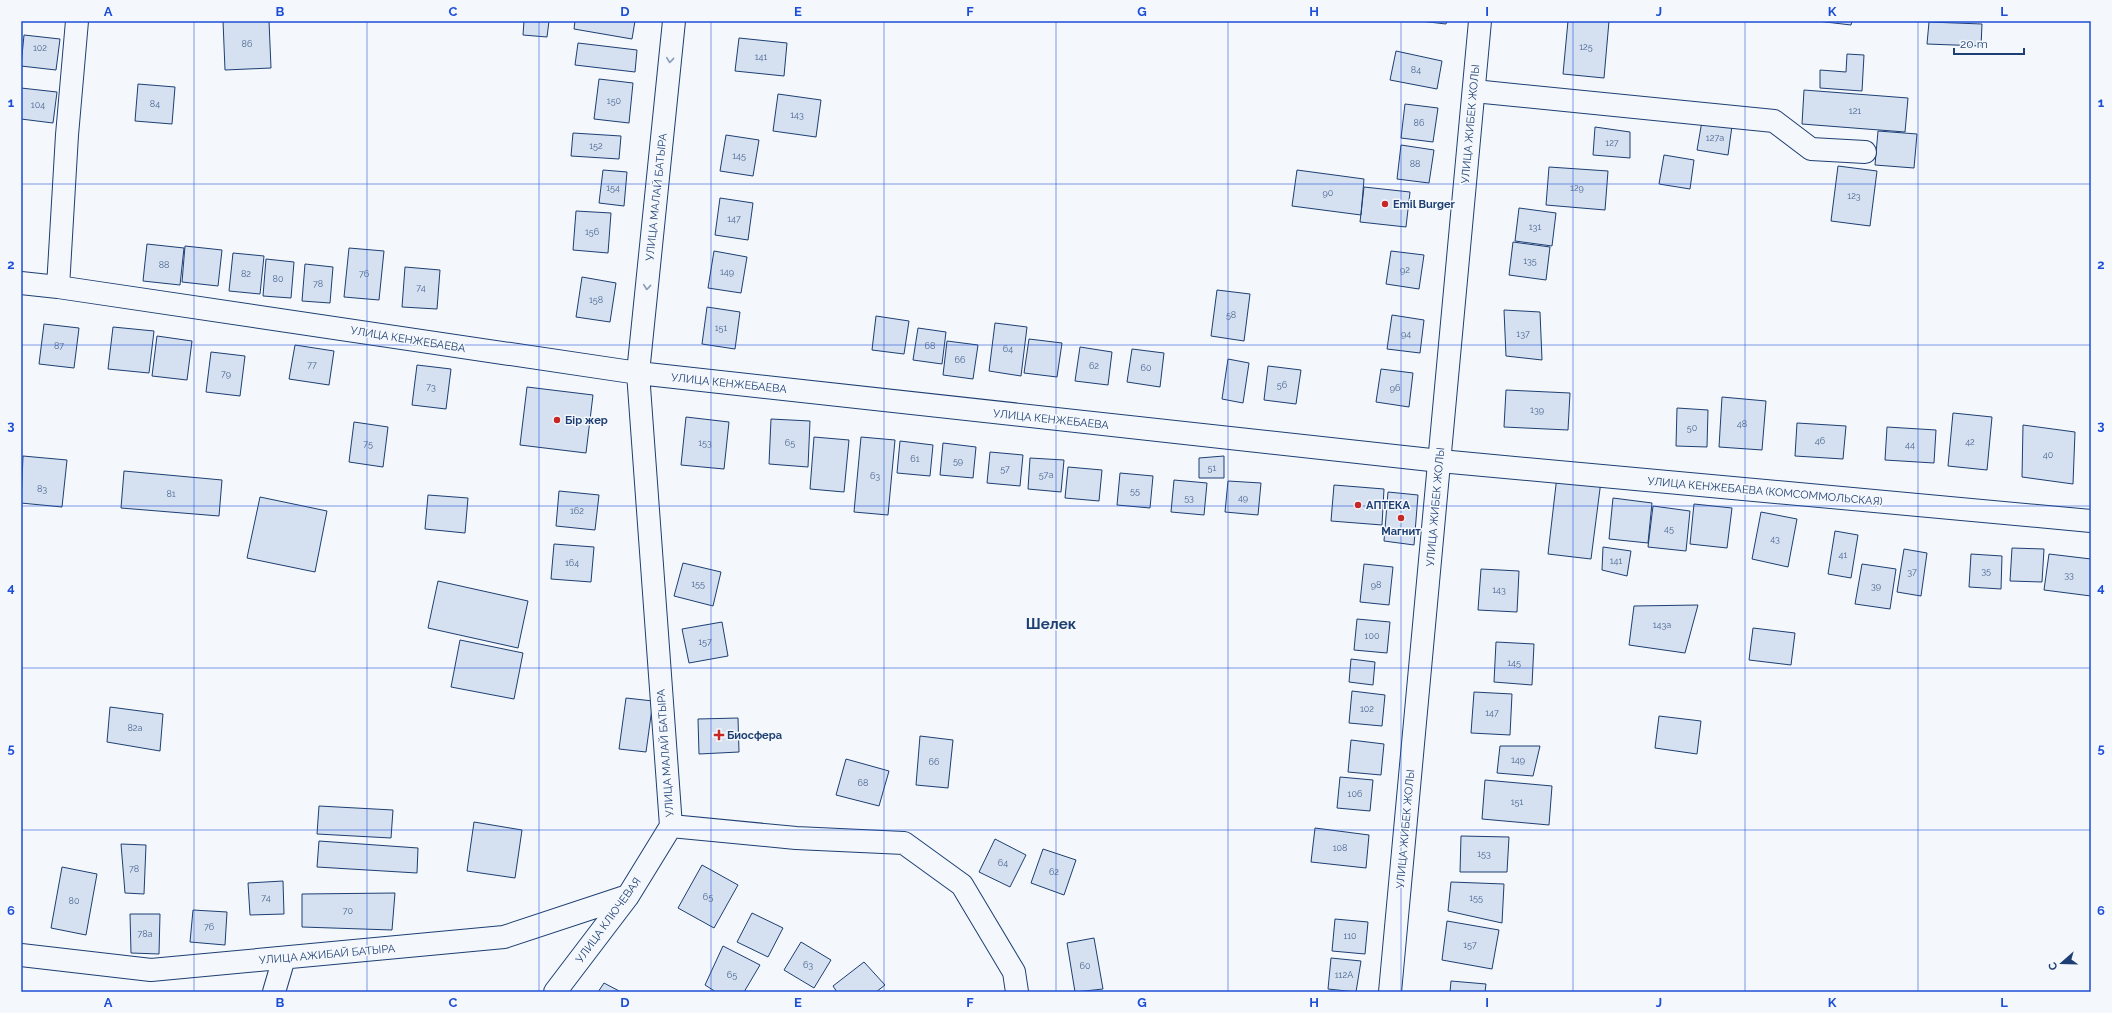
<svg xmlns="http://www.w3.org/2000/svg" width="2112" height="1013" font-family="Raleway,sans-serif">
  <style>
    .building { fill: #d5e0f0; stroke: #1d3f73 }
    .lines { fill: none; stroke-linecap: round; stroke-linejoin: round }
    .minor-casing { stroke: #1d3f73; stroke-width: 24 }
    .major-casing { stroke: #1d3f73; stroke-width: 24 }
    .minor { stroke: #f4f7fb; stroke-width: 22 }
    .major { stroke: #f4f7fb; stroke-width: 22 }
    .oneway { stroke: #889bb7 }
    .grid { fill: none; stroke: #1d4ed8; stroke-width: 1; stroke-opacity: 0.55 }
    .poi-dot { fill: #c62828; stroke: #f4f7fb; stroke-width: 1.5 }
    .labels { text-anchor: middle; stroke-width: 3; stroke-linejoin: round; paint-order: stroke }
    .number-label { font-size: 9px; fill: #4b6792 }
    .street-label { font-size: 11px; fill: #1d3f73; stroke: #f4f7fb }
    .poi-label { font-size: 11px; font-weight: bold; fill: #1d3f73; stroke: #f4f7fb; text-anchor: start }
    .district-label { font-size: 15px; font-weight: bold; fill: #1d3f73; stroke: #f4f7fb }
    .neatline { fill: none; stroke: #1d4ed8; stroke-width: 1.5 }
    .grid-label { font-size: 13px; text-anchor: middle; font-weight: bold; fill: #1d4ed8 }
  </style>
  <rect width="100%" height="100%" fill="#f4f7fb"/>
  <!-- building -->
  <path class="building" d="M223 21H269L271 68 225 70Z
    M524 21H549L547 37 523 35Z
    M575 21H635L632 39 574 29Z
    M1420 21H1447L1446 24Z
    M1568 21H1609L1604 78 1563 74Z
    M1817 21H1852L1851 25Z
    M1929 22 1982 24 1981 46 1927 44Z
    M24 35 60 39 56 70 21 66Z
    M739 38 787 43 784 76 735 71Z
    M578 43 637 50 635 72 575 65Z
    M1396 51 1442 61 1437 89 1390 80Z
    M1847 54 1864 55 1862 91 1820 88V70L1846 72Z
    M599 79 633 83 629 123 594 119Z
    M138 84 175 87 172 124 135 121Z
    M21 88 57 92 53 123 21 119Z
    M1804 90 1908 98 1905 132 1802 124Z
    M778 94 821 100 816 137 773 131Z
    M1405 104 1438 108 1433 142 1401 138Z
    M1702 121 1732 126 1728 155 1697 150Z
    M1595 127 1630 132V158L1593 155Z
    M1878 131 1917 134 1914 168 1875 165Z
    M573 133 621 136 619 159 571 156Z
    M726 135 759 140 753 176 720 171Z
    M1401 145 1434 150 1429 183 1397 179Z
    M1664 155 1694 160 1690 189 1659 184Z
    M1838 166 1877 171 1870 226 1831 221Z
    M1549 167 1608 171 1605 210 1546 205Z
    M603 170 627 172 624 206 599 203Z
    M1297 170 1364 179 1361 215 1292 206Z
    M1364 187 1410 192 1406 227 1360 222Z
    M720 198 753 203 748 240 715 235Z
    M1519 208 1556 213 1552 246 1515 241Z
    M576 211 611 213 608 253 573 250Z
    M1513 242 1550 247 1546 280 1509 275Z
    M147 244 184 248 180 285 143 281Z
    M185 246 222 250 218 286 182 282Z
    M349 248 384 251 379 300 344 297Z
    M714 251 747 257 741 293 708 288Z
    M1391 251 1424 255 1419 289 1386 284Z
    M233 253 264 256 260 294 229 291Z
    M266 259 294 262 291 298 263 296Z
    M305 264 333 267 330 303 302 301Z
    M405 267 440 270 437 309 402 307Z
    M582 277 616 283 610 322 576 317Z
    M1217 290 1250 294 1244 341 1211 336Z
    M707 307 740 312 735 349 702 344Z
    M1504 310 1540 312 1542 360 1506 356Z
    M1392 315 1424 320 1420 353 1387 349Z
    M876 316 909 321 904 354 872 350Z
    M995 323 1027 327 1021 376 989 371Z
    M44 324 79 328 74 368 39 364Z
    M113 327 154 331 149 373 108 369Z
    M918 328 946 332 942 364 913 360Z
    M157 336 192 341 187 380 152 376Z
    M1029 339 1062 343 1057 377 1024 373Z
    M947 341 978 345 973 379 943 375Z
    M295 345 334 351 329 385 289 379Z
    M1080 347 1112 352 1108 385 1075 381Z
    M1132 349 1164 353 1160 387 1127 382Z
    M211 352 245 356 240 396 206 392Z
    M1228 359 1249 363 1243 403 1222 399Z
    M417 365 451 369 446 409 412 405Z
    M1268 366 1301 370 1296 404 1264 400Z
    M1381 369 1413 373 1409 407 1376 402Z
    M527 387 593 395 586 453 520 445Z
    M1506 390 1570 393 1568 430 1504 427Z
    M1722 397 1766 401 1762 450 1719 447Z
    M1677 408 1708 410 1707 447 1676 446Z
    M1953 413 1992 417 1987 470 1948 466Z
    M686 417 729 422 724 469 681 465Z
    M771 419 810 421 808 467 769 464Z
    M354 422 388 427 383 467 349 462Z
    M1797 423 1846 426 1843 459 1795 456Z
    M2023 425 2075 432 2073 484 2022 477Z
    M1887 427 1936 430 1934 463 1885 460Z
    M814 437 849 440 844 492 810 489Z
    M861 437 895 440 888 515 854 512Z
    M900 441 933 445 930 476 897 473Z
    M943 443 976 447 973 478 940 475Z
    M990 452 1023 455 1020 486 987 483Z
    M23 456 67 460 62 507 21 503Z
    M1224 456V478H1199V458Z
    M1030 458 1064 460 1061 492 1028 489Z
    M1068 467 1102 470 1099 501 1065 498Z
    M124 471 222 480 219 516 121 508Z
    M1120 473 1153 476 1150 508 1117 505Z
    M1557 476 1601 481 1591 559 1548 554Z
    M1174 480 1207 483 1204 515 1171 512Z
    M1228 481 1261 483 1258 515 1225 512Z
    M1334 485 1384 489 1382 525 1331 521Z
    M559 491 599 495 595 530 556 526Z
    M1388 492 1418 495 1414 545 1384 541Z
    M428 495 468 498 465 533 425 529Z
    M260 497 327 511 315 572 247 558Z
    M1613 498 1652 503 1648 543 1609 539Z
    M1694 504 1732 508 1727 548 1690 544Z
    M1653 506 1690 511 1686 551 1648 547Z
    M1761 512 1797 519 1788 567 1752 559Z
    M1835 531 1858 535 1851 578 1828 574Z
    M554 544 594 547 591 582 551 579Z
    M1603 547 1631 551 1627 576 1602 570Z
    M2012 548 2044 549 2042 582 2010 581Z
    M1904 549 1927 553 1921 596 1897 592Z
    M1971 554 2002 556 2001 589 1969 587Z
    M2049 554 2091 559V596L2044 590Z
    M683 563 721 572 713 606 674 596Z
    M1364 564 1393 567 1389 605 1360 602Z
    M1862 564 1896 569 1890 609 1855 604Z
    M1481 569 1519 571 1517 612 1478 610Z
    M438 581 528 601 518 648 428 628Z
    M1698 605 1685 653 1629 645 1634 606Z
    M1357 619 1390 622 1387 653 1354 650Z
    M722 622 728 656 689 663 682 629Z
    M1753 628 1795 633 1791 665 1749 660Z
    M460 640 523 653 514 699 451 687Z
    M1496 642 1534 644 1532 685 1494 682Z
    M1351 659 1375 662 1373 685 1349 682Z
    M1352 691 1385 695 1382 726 1349 723Z
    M1474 692 1512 694 1510 735 1471 733Z
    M626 698 653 701 646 752 619 749Z
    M110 707 163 714 160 751 107 742Z
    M1659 716 1701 721 1697 754 1655 748Z
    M738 718 739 752 699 754 698 719Z
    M920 736 953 740 948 788 916 785Z
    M1351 740 1384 744 1381 775 1348 772Z
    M1500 746H1540L1533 776 1497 773Z
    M846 759 889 771 879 806 836 795Z
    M1340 777 1373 780 1370 811 1337 808Z
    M1485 780 1552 786 1549 825 1482 819Z
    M319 806 393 810 391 838 317 834Z
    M474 822 522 830 515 878 467 871Z
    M1315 828 1369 835 1366 868 1311 862Z
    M1461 836 1509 837 1507 872H1460Z
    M995 839 1026 855 1010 887 979 872Z
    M319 841 418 848 417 873 317 867Z
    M121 844 146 845 144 894 125 893Z
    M1043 849 1076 860 1064 895 1031 883Z
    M702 865 738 885 714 928 678 908Z
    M62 867 97 874 86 935 51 928Z
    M283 881 284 914 250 915 248 883Z
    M1451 882 1504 884 1502 923 1448 911Z
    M395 893 392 930 302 927V894Z
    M193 910 227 912 225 945 190 942Z
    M752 913 783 928 768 957 737 942Z
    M130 914H160L159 954 131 953Z
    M1335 919 1368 922 1365 954 1332 951Z
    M1447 921 1499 930 1492 969 1442 960Z
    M1094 938 1103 989 1075 992 1067 943Z
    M801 942 831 960 814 988 784 970Z
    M723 946 760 965 744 992H716L705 985Z
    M1331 958 1361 961 1356 992 1328 989Z
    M864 962 885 985 876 992H837L833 986Z
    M1451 981 1486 984 1485 992H1450Z
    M604 983 621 992H598Z"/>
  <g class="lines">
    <defs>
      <path id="minor" d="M674 21 638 373 671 826 796 838 904 843 962 885 1014 972 1017 992
        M1474 91 1774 121 1811 149 1865 152
        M21 283 58 287 638 373 1440 461 2091 521
        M58 287 67 135 77 21
        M21 955 151 970 504 937 628 896
        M274 992 284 958
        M555 992 628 896 671 826"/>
      <path id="major" d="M1390 992 1480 21"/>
    </defs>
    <!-- minor casing -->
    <use href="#minor" class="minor-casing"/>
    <!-- major casing -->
    <use href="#major" class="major-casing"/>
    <!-- minor -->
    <use href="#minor" class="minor"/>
    <!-- major -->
    <use href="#major" class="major"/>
  </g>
  <!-- one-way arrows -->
  <defs><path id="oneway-chevron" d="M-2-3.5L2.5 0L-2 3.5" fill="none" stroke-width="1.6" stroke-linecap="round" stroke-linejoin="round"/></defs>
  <g class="oneway">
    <use href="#oneway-chevron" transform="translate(670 60) rotate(96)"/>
    <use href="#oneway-chevron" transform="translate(647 287) rotate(96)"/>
  </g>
  <!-- grid -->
  <path class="grid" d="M194 21V992M367 21V992M539 21V992M711 21V992M884 21V992M1056 21V992M1228 21V992M1401 21V992M1573 21V992M1745 21V992M1918 21V992M21 184H2091M21 345H2091M21 506H2091M21 668H2091M21 830H2091"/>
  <!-- markers -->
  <g class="poi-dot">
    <circle cx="1385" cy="204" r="4"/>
    <circle cx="557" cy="420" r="4"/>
    <circle cx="1358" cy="505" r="4"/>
    <circle cx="1401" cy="518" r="4"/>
    <path d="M717 729h4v4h4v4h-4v4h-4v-4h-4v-4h4z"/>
  </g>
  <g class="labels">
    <!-- number labels -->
    <g class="number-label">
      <text x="247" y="47">86</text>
      <text x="1586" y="50">125</text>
      <text x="40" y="51">102</text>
      <text x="761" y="60">141</text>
      <text x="1416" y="73">84</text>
      <text x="614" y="104">150</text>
      <text x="155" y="107">84</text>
      <text x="38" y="108">104</text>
      <text x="1855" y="114">121</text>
      <text x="797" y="118">143</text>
      <text x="1419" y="126">86</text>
      <text x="1715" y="141">127а</text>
      <text x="1612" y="146">127</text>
      <text x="596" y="149">152</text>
      <text x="739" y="159">145</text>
      <text x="1415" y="167">88</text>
      <text x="613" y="191">154</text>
      <text x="1577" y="191">129</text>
      <text x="1328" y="196">90</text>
      <text x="1854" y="199">123</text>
      <text x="734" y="222">147</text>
      <text x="1535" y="230">131</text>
      <text x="592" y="235">156</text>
      <text x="1530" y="264">135</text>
      <text x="164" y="268">88</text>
      <text x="1405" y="273">92</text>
      <text x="727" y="275">149</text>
      <text x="246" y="277">82</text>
      <text x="364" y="277">76</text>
      <text x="278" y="282">80</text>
      <text x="318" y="287">78</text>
      <text x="421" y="291">74</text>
      <text x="596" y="303">158</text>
      <text x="1231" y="318">58</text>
      <text x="721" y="331">151</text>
      <text x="1406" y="337">94</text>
      <text x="1523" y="337">137</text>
      <text x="59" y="349">87</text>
      <text x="930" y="349">68</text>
      <text x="1008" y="352">64</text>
      <text x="960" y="363">66</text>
      <text x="312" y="368">77</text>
      <text x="1094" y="369">62</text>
      <text x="1146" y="371">60</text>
      <text x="226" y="377">79</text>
      <text x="1282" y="388">56</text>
      <text x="431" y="390">73</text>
      <text x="1395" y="391">96</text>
      <text x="1537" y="413">139</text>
      <text x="1742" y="427">48</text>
      <text x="1692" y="431">50</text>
      <text x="1820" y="444">46</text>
      <text x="1970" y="445">42</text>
      <text x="705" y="446">153</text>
      <text x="790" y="446">65</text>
      <text x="368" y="447">75</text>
      <text x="1910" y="448">44</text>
      <text x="2048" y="458">40</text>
      <text x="915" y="462">61</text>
      <text x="958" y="464">59</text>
      <text x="1212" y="471">51</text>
      <text x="1005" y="472">57</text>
      <text x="1046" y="478">57а</text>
      <text x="875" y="479">63</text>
      <text x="42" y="492">83</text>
      <text x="1135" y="494">55</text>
      <text x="171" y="497">81</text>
      <text x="1189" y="501">53</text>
      <text x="1243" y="501">49</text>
      <text x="577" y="514">162</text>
      <text x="1669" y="532">45</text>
      <text x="1775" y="542">43</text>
      <text x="1843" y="558">41</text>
      <text x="1616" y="564">141</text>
      <text x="572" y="566">164</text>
      <text x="1986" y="574">35</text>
      <text x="1912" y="575">37</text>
      <text x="2069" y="578">33</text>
      <text x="698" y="587">155</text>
      <text x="1376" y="588">98</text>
      <text x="1876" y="589">39</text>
      <text x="1499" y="593">143</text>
      <text x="1662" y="628">143а</text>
      <text x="1372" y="639">100</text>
      <text x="705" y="645">157</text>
      <text x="1514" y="666">145</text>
      <text x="1367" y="712">102</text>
      <text x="1492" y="716">147</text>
      <text x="135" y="731">82а</text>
      <text x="1518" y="763">149</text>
      <text x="934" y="765">66</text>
      <text x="863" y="786">68</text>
      <text x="1355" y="797">106</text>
      <text x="1517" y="805">151</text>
      <text x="1340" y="851">108</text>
      <text x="1484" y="857">153</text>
      <text x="1003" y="866">64</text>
      <text x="134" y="872">78</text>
      <text x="1054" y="875">62</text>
      <text x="708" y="900">65</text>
      <text x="266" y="901">74</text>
      <text x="1476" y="901">155</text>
      <text x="74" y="904">80</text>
      <text x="348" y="914">70</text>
      <text x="209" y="930">76</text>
      <text x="145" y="937">78а</text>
      <text x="1350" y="939">110</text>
      <text x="1470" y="948">157</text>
      <text x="808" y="968">63</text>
      <text x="1085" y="969">60</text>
      <text x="732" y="978">65</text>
      <text x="1344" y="978">112А</text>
    </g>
    <!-- street labels -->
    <g class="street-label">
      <text transform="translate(1470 124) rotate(-85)" y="4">УЛИЦА ЖИБЕК ЖОЛЫ</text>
      <text transform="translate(656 197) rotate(-84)" y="4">УЛИЦА МАЛАЙ БАТЫРА</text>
      <text transform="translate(408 339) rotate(9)" y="4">УЛИЦА КЕНЖЕБАЕВА</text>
      <text transform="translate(729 383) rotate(6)" y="4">УЛИЦА КЕНЖЕБАЕВА</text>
      <text transform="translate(1051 419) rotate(6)" y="4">УЛИЦА КЕНЖЕБАЕВА</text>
      <text transform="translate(1765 491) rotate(5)" y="4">УЛИЦА КЕНЖЕБАЕВА (КОМСОММОЛЬСКАЯ)</text>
      <text transform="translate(1435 507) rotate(-85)" y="4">УЛИЦА ЖИБЕК ЖОЛЫ</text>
      <text transform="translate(665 753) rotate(-94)" y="4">УЛИЦА МАЛАЙ БАТЫРА</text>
      <text transform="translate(1405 829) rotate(-85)" y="4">УЛИЦА ЖИБЕК ЖОЛЫ</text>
      <text transform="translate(608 920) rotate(-54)" y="4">УЛИЦА КЛЮЧЕВАЯ</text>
      <text transform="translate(327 954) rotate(-5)" y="4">УЛИЦА АЖИБАЙ БАТЫРА</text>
    </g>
    <!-- poi labels -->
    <g class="poi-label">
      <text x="1393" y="208">Emil Burger</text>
      <text x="565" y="424">Бір жер</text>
      <text x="1366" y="509">АПТЕКА</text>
      <text x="1401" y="535" text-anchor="middle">Магнит</text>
      <text x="727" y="739">Биосфера</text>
    </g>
    <!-- district labels -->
    <g class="district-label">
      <text x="1051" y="629">Шелек</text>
    </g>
  </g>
  <!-- border -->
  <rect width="2112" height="1013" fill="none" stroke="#f4f7fb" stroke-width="44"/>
  <!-- north arrow -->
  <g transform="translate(2062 963) rotate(250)" stroke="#f4f7fb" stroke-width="3" paint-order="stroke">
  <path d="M0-3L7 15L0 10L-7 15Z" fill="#1d3f73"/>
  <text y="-6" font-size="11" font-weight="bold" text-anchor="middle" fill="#1d3f73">С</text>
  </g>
  <!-- scale -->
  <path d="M1954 48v6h70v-6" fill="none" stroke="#1d3f73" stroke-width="2"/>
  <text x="1960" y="48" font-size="12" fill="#1d3f73" stroke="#f4f7fb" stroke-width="3" paint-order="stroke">20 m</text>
  <rect x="22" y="22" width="2068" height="969" class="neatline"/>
  <g class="grid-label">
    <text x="108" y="16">A</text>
    <text x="280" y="16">B</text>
    <text x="453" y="16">C</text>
    <text x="625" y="16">D</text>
    <text x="798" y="16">E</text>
    <text x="970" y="16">F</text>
    <text x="1142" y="16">G</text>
    <text x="1314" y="16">H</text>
    <text x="1487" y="16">I</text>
    <text x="1659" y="16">J</text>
    <text x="1832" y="16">K</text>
    <text x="2004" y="16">L</text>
    <text x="11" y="107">1</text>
    <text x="2101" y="107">1</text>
    <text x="11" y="269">2</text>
    <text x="2101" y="269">2</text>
    <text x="11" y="430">3</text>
    <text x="2101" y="430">3</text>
    <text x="11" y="592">4</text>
    <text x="2101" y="592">4</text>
    <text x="11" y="753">5</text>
    <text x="2101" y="753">5</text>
    <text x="11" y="915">6</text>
    <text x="2101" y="915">6</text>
    <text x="108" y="1007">A</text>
    <text x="280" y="1007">B</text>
    <text x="453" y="1007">C</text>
    <text x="625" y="1007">D</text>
    <text x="798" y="1007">E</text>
    <text x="970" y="1007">F</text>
    <text x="1142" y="1007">G</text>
    <text x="1314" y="1007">H</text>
    <text x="1487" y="1007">I</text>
    <text x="1659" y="1007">J</text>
    <text x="1832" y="1007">K</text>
    <text x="2004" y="1007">L</text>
  </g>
</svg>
